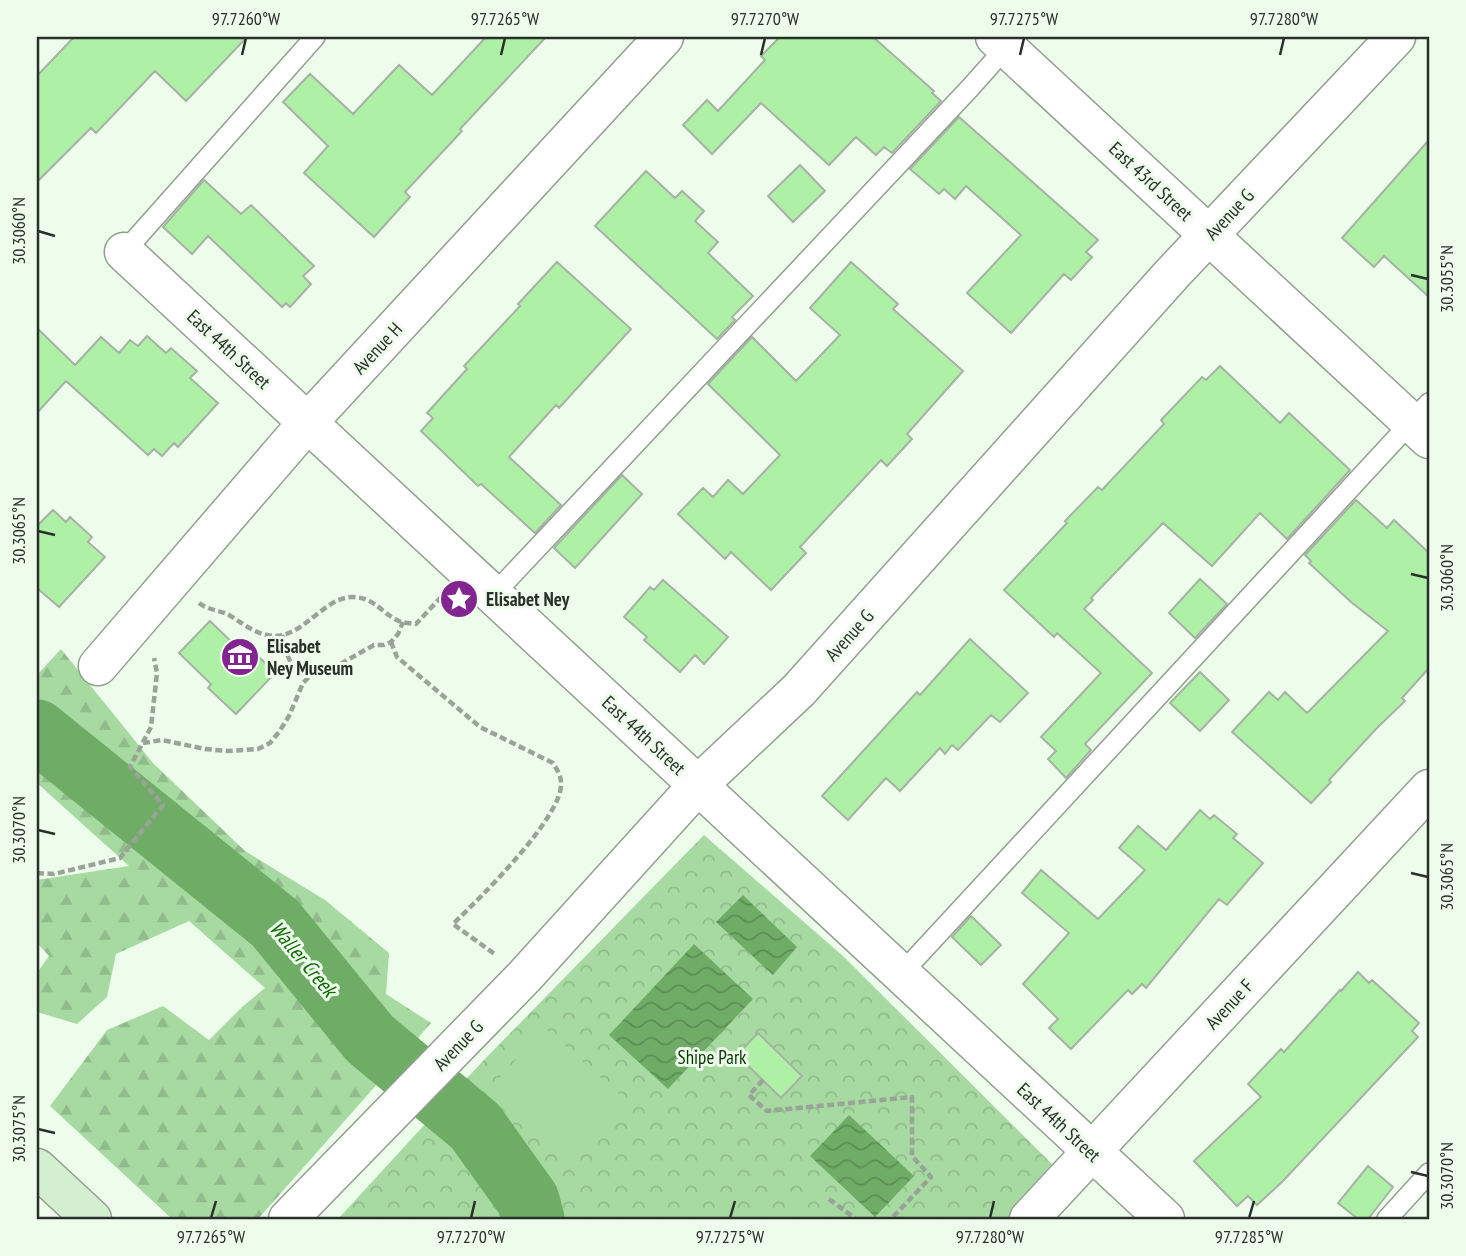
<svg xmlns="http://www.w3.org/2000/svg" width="1466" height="1256" font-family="'PT Sans Narrow',sans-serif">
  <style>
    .forest { fill: url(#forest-firs) }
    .park { fill: url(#park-crowns) }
    .garden { fill: #a7daa1 }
    .water { fill: url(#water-waves) }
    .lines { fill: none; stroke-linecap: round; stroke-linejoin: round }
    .river { stroke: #6fad67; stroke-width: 63 }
    .building { fill: #aff0a7; stroke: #a6b3a4; stroke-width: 2 }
    .service-casing { stroke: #929f90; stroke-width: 22 }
    .minor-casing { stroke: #929f90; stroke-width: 41 }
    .secondary-casing { stroke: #929f90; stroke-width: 41 }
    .path { stroke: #99a398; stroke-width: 4.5; stroke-dasharray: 7 3.5; stroke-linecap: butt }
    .service { stroke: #fff; stroke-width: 19 }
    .minor { stroke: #fff; stroke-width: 38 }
    .secondary { stroke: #d3efd0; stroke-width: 38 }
    .ticks { fill: none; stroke: #292f29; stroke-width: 2.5 }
    .labels { text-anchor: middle; stroke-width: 6; stroke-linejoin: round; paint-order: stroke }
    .street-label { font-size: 19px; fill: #292f29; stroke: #eefcec }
    .poi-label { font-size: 19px; font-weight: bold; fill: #292f29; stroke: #eefcec; text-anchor: start }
    .park-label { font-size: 19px; fill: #0a3706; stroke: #eefcec }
    .water-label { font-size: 21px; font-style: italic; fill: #126a07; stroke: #eefcec }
    .neatline { fill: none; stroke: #292f29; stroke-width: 2.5 }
    .ticks-label { font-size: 18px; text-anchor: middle; fill: #292f29 }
  </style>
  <defs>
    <pattern id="forest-firs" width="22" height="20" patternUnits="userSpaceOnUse" patternTransform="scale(1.75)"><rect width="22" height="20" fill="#a7daa1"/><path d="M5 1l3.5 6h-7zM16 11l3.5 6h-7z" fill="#90bb8b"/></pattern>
    <pattern id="park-crowns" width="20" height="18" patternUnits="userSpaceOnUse" patternTransform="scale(1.75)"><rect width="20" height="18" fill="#a7daa1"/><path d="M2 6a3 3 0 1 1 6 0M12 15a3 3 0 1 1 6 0" fill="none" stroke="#90bb8b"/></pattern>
    <pattern id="water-waves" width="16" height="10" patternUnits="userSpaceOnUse" patternTransform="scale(1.75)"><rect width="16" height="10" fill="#6fad67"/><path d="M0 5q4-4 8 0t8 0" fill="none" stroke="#5b8d55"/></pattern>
  </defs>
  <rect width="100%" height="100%" fill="#eefcec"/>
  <!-- forest -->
  <path class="forest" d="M61 649 153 763 245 851 325 900 389 953 386 994 431 1023 258 1219H172L50 1106 107 1030 163 1006 209 1040 242 1007 265 988 189 921 116 954 107 997 77 1024 37 1012V973L49 956 37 943V880L129 866 37 783V675Z"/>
  <!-- park -->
  <path class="park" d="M704 835 843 956 1057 1169 1010 1219H338L481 1063Z"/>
  <!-- garden -->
  <path class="garden" d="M545 1028 627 1101 574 1159 493 1085Z"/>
  <!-- water -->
  <path class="water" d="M743 895 797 947 773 975 716 922Z
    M694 944 753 999 668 1089 609 1035Z
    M849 1115 914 1176 875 1217 810 1156Z"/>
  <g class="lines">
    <!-- river -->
    <path class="river" d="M37 731 275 923 370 1039 475 1126 528 1200 533 1219"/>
  </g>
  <!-- building -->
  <path class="building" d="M74 37H247L186 101 155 71 96 133 91 128 37 182V76Z
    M486 37H546L460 129 462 131 405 192 410 197 374 237 304 173 328 146 283 102 310 74 353 114 399 65 432 95Z
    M780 37H873L934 91 932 93 941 101 892 153 884 147 876 155 856 137 829 165 761 103 712 154 683 125 707 100 718 111 765 60 761 56Z
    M959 117 1098 240 1086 252 1092 257 1071 280 1064 274 1011 333 967 293 1021 235 966 186 955 199 944 189 939 194 910 169Z
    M1429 140V297L1384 256 1374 267 1342 238Z
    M800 165 825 191 793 222 768 196Z
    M646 171 675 198 682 191 704 211 695 221 718 242 708 253 753 296 732 317 735 320 717 339 595 226Z
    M204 180 241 214 251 205 314 266 303 276 311 284 290 307 286 303 282 307 208 236 192 254 163 227Z
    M557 262 631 329 559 408 556 405 509 457 561 505 535 533 481 484 478 486 421 431 433 418 427 413 467 369 464 366 520 306 518 304Z
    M851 262 898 304 893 309 963 371 907 434 912 439 887 466 881 460 800 547 806 553 771 590 731 552 725 559 678 514 703 488 713 497 728 480 743 494 780 455 708 384 752 337 796 381 840 335 810 308Z
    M37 328 75 365 101 337 119 353 130 340 138 346 147 336 166 353 171 348 197 371 190 378 218 403 178 447 174 443 162 456 154 449 148 455 66 381 37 413Z
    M1220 366 1280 423 1289 413 1350 470 1287 539 1260 513 1212 566 1163 523 1091 598 1093 600 1084 609 1152 673 1085 744 1091 750 1066 778 1048 759 1056 751 1041 737 1101 673 1057 633 1054 637 1004 590 1067 523 1065 521 1098 487 1102 490 1164 424 1161 420 1202 377 1206 380Z
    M622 475 642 494 575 568 554 548Z
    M1356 500 1387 528 1394 520 1429 553V668L1402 698 1405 701 1376 729 1329 780 1331 782 1311 803 1232 732 1269 692 1278 700 1285 692 1307 713 1388 631 1351 602 1309 563 1311 561 1305 555Z
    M53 510 66 522 70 517 92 537 88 542 105 557 59 607 37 588V526Z
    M1200 579 1227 604 1195 638 1169 613Z
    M663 580 728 637 704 664 695 655 680 672 644 640 647 637 624 617 650 587 654 590Z
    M210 621 243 653 248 647 251 649 275 673 236 714 208 688 211 684 179 653Z
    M970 639 1028 693 1000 722 991 715 958 750 952 745 945 754 940 748 900 791 886 778 848 820 822 796 917 692 920 695Z
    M1200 672 1229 700 1200 731 1170 703Z
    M1200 810 1210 819 1214 815 1237 834 1233 838 1263 863 1227 905 1219 899 1146 988 1142 984 1132 994 1128 990 1071 1049 1049 1028 1058 1019 1023 984 1069 933 1022 893 1041 870 1098 919 1145 870 1119 848 1138 826 1166 850Z
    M971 916 1001 945 981 965 952 937Z
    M1358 972 1369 983 1372 980 1419 1023 1412 1031 1418 1037 1282 1182 1257 1205 1248 1196 1237 1206 1194 1161 1261 1097 1248 1084 1281 1049 1284 1052 1340 990 1341 991Z
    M758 1033 802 1076 781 1098 737 1055Z
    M1368 1166 1393 1187 1368 1219H1358L1338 1203Z"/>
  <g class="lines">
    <defs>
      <path id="service" d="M124 252 315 37
        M493 595 970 88 1010 43
        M901 974 1429 403
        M1387 1219 1429 1173"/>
      <path id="minor" d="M995 37 1429 439
        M124 252 1165 1219
        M98 666 308 422 664 37
        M288 1219 524 977 698 785 799 690 1172 274 1396 37
        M1029 1219 1429 789"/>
      <path id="secondary" d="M37 1168 92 1219"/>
    </defs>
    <!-- service casing -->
    <use href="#service" class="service-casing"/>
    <!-- minor casing -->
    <use href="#minor" class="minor-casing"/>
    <!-- secondary casing -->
    <use href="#secondary" class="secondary-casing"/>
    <!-- path -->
    <path class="path" d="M199 603C208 610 219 610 229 615 241 622 252 632 267 635 301 643 323 596 353 597 374 598 379 610 395 619 400 623 409 623 416 624L442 596
      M282 635C288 657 287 666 310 676
      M391 642 397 657 480 727 553 763C557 770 561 775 561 783 563 817 479 899 453 924L496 955
      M143 743 162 740 205 749 228 751 258 749 270 743 279 732 289 716 303 683 310 676 342 663 374 645H384L391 642 398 634 403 622
      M37 873 54 874 120 858 163 805 130 767 151 727 157 673 154 658
      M763 1080 749 1095 767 1111 912 1097V1156L931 1177 891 1219
      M829 1199 856 1219"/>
    <!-- service -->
    <use href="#service" class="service"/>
    <!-- minor -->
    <use href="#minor" class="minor"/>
    <!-- secondary -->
    <use href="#secondary" class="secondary"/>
  </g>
  <!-- ticks -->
  <path class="ticks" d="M242 55 246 38M501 55 505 38M761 55 765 38M1020 55 1024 38M1280 55 1284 38M38 231 55 236M1411 275 1428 279M38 531 55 535M1411 574 1428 578M38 830 55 834M1411 873 1428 877M38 1129 55 1133M1411 1172 1428 1176M211 1218 216 1201M471 1218 475 1201M730 1218 735 1201M990 1218 994 1201M1249 1218 1254 1201"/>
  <!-- icons -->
  <defs>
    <symbol id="sight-disc" viewBox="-11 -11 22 22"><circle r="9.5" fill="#822591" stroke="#eefcec"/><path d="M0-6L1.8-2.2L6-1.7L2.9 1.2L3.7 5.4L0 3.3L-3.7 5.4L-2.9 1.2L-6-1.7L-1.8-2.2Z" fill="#fff"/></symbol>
    <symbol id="museum-disc" viewBox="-11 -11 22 22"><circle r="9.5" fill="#822591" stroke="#eefcec"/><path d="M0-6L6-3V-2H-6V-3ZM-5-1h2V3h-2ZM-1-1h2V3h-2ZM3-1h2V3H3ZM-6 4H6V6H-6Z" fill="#fff"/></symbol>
  </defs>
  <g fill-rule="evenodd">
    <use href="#sight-disc" x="437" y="577" width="44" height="44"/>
    <use href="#museum-disc" x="218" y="635" width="44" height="44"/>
  </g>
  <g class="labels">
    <!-- street labels -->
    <g class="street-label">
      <text transform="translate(1151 181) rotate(43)" y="7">East 43rd Street</text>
      <text transform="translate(1229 214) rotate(-47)" y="7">Avenue G</text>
      <text transform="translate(377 348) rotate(-47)" y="7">Avenue H</text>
      <text transform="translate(229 349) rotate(43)" y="7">East 44th Street</text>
      <text transform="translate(849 635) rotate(-48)" y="7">Avenue G</text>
      <text transform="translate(644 735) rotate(43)" y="7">East 44th Street</text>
      <text transform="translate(1229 1004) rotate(-47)" y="7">Avenue F</text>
      <text transform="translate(458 1045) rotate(-46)" y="7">Avenue G</text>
      <text transform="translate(1059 1122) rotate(43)" y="7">East 44th Street</text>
    </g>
    <!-- poi labels -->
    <g class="poi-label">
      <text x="486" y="606">Elisabet Ney</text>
      <text x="267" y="653">Elisabet<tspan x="267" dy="22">Ney Museum</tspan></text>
    </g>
    <!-- park labels -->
    <g class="park-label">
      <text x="712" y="1064">Shipe Park</text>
    </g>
    <!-- water labels -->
    <g class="water-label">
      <text transform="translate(303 959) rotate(50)" y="7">Waller Creek</text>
    </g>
  </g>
  <!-- border -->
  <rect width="1466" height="1256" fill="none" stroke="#eefcec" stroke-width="77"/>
  <rect x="38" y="38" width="1390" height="1180" class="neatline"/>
  <g class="ticks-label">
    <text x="246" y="25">97.7260°W</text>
    <text x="505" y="25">97.7265°W</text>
    <text x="765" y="25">97.7270°W</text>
    <text x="1024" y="25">97.7275°W</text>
    <text x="1284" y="25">97.7280°W</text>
    <text transform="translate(19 231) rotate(-90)" y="6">30.3060°N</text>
    <text transform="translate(1447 279) rotate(-90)" y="6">30.3055°N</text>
    <text transform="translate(19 531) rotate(-90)" y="6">30.3065°N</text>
    <text transform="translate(1447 578) rotate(-90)" y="6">30.3060°N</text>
    <text transform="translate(19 830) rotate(-90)" y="6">30.3070°N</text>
    <text transform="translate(1447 877) rotate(-90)" y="6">30.3065°N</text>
    <text transform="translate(19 1129) rotate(-90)" y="6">30.3075°N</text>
    <text transform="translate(1447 1176) rotate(-90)" y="6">30.3070°N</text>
    <text x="211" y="1243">97.7265°W</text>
    <text x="471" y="1243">97.7270°W</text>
    <text x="730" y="1243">97.7275°W</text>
    <text x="990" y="1243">97.7280°W</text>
    <text x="1249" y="1243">97.7285°W</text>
  </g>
</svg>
